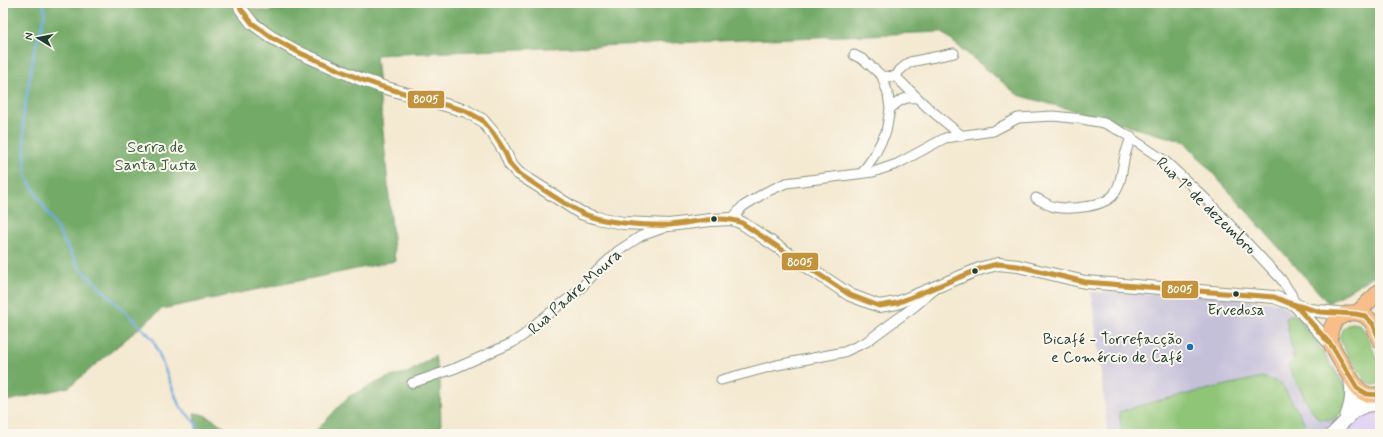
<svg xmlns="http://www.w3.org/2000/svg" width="1383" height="437" font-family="Mynerve,sans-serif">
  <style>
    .built { fill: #e2d4f3 }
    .industrial { fill: #c5c0da }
    .green { fill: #8fc577; stroke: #578156 }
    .forest { fill: #73aa68; stroke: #49744e }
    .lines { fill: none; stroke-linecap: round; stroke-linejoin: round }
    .stream { stroke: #6eabe0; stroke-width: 2.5 }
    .minor-casing { stroke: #8a9382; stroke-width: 11 }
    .tertiary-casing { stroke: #8a9382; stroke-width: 14 }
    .primary-casing { stroke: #8a9382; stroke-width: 17 }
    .minor { stroke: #fff; stroke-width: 9 }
    .tertiary { stroke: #fff; stroke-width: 12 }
    .primary { stroke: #f8bd89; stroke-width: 15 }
    .bus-1-casing { stroke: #fbf7ec; stroke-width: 8 }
    .bus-1 { stroke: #c49339; stroke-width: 5 }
    .bus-dot { fill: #1f3d34; stroke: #fbf7ec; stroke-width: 1.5 }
    .poi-dot { fill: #1f6fb2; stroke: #fbf7ec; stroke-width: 1.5 }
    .labels { text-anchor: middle; stroke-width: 4; stroke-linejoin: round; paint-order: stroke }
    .bus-label { font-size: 15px; fill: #1f3d34; stroke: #fbf7ec }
    .park-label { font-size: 16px; fill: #3b5f45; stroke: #fbf7ec }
    .street-label { font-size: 16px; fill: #1f3d34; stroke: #fbf7ec }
    .poi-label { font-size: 16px; fill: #1f3d34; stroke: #fbf7ec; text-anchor: end }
    .line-badge { stroke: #fbf7ec; stroke-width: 1.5 }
    .badge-label { font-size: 11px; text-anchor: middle; font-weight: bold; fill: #fff }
  </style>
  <rect width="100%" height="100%" fill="#fbf7ec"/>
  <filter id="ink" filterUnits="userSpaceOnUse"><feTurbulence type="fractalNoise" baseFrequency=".025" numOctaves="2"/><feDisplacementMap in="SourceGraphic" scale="8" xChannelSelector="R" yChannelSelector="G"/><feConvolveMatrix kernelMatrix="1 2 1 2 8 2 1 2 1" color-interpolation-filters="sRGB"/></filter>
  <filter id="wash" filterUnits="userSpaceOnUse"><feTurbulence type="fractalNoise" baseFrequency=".012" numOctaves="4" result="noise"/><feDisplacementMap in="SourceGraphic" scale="16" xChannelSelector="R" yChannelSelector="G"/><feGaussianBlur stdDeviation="0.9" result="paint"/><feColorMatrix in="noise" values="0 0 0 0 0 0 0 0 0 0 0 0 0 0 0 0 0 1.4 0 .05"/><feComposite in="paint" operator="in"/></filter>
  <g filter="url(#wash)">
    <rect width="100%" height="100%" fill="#f4e9d1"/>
    <!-- built -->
    <path class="built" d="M1368 412H1380V434H1343L1350 424Z"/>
    <!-- industrial -->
    <path class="industrial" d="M1091 292 1209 295 1278 303 1303 319 1350 391 1338 419 1319 434H1108Z"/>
    <!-- green -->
    <path class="green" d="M1294 314C1304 327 1349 384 1347 398 1347 409 1340 413 1332 420L1318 419 1308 404 1288 366 1294 360 1286 318Z
      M1352 323 1359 324 1365 331 1380 365V383C1374 387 1370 385 1365 381 1359 371 1342 349 1340 339 1339 331 1345 325 1352 323Z
      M1262 377 1281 383 1306 425 1302 434H1122L1119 412 1156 401Z"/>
    <!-- forest -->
    <path class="forest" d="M3 3H239C262 14 276 13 300 3H1380V272L1328 303 1185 142 1018 95 941 32 376 55 395 261 162 309 69 387 3 402Z
      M435 356 440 382 441 434H313L348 397 386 378 409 372Z
      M194 413C208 413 222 426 233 434H197Z"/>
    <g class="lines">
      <!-- stream -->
      <path class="stream" d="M43 3 45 13 34 53 23 116 26 176 79 267 153 339 179 405 197 425 199 434"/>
    </g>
  </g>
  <g filter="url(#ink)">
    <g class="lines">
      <defs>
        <path id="minor" d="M854 55 864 60 882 76 888 94 890 109 886 132 874 156 862 173
          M882 76 895 77 898 79 927 107 962 136
          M895 77 900 70 910 62 954 53
          M890 109C900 100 903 97 917 98
          M1036 198C1042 201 1049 206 1055 207 1070 210 1105 207 1114 194 1122 184 1122 167 1125 155 1127 149 1129 143 1131 137
          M732 219 742 207 766 192 786 183 873 172 897 164 945 138 993 131 1018 118 1053 116 1082 119 1104 123 1122 132 1165 161 1204 197 1281 279 1291 294 1296 306
          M721 380 777 365 844 352 866 342 915 306 934 290
          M412 383 456 368 512 343 524 335 539 321 577 292 596 272 618 251 641 236 666 227"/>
        <path id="tertiary" d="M239 3 241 9 252 23 271 37 300 53 360 79 383 87 466 111 482 120 493 133 504 150 510 164 518 173 581 213 597 218 623 223 669 225 711 220 732 219 742 223 850 295 879 306 897 303 982 268 998 264 1018 266 1085 282 1274 297 1310 310 1346 314
          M1296 306 1332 346
          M1355 411 1366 406 1380 404
          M1346 417C1352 401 1352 393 1350 377
          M1332 434 1355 411 1367 394"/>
        <path id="primary" d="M1357 313 1380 291
          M1380 341C1377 334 1375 325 1369 319 1355 306 1332 315 1330 334 1330 338 1331 343 1332 346 1337 355 1355 388 1362 392 1368 396 1374 396 1380 394"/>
      </defs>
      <!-- minor casing -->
      <use href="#minor" class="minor-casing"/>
      <!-- tertiary casing -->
      <use href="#tertiary" class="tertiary-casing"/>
      <!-- primary casing -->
      <use href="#primary" class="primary-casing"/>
      <!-- minor -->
      <use href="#minor" class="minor"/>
      <!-- tertiary -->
      <use href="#tertiary" class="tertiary"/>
      <!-- primary -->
      <use href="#primary" class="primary"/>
      <defs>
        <path id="bus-1" d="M239 3 241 9 252 23 271 37 300 53 360 79 383 87 466 111 482 120 493 133 504 150 510 164 518 173C538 186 559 201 580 212 599 223 648 226 670 225 693 223 720 214 742 223L850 295 879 306 897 303 982 268 998 264 1018 266 1085 282 1274 297 1296 306 1332 346 1357 388 1367 394 1380 395
          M1289 303 1320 312 1356 314 1365 316 1373 324 1380 341"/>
      </defs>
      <!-- bus-1 casing -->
      <use href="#bus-1" class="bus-1-casing"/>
      <!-- bus-1 -->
      <use href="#bus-1" class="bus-1"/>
    </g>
  </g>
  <!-- markers -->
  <g class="bus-dot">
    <circle cx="714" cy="219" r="3.5"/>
    <circle cx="975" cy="271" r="3.5"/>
    <circle cx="1236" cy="294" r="3.5"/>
  </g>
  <circle class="poi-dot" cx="1190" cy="347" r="4"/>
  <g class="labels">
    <!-- bus labels -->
    <g class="bus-label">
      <text x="1236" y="315">Ervedosa</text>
    </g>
    <!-- park labels -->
    <g class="park-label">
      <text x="156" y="152">Serra de<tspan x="156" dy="18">Santa Justa</tspan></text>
    </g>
    <!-- street labels -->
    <g class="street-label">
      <text transform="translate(1207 205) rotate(44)" y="6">Rua 1º de dezembro</text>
      <text transform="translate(574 291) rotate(-42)" y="6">Rua Padre Moura</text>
    </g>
    <!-- poi labels -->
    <g class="poi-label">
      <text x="1182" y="344">Bicafé - Torrefacção<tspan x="1182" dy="18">e Comércio de Café</tspan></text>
    </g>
  </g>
  <g class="line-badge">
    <rect x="407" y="90" width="38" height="19" rx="4" fill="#c49339"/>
    <rect x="781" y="252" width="38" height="19" rx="4" fill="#c49339"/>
    <rect x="1161" y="280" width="38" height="19" rx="4" fill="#c49339"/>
  </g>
  <g class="badge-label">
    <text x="426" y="103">8005</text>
    <text x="800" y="266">8005</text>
    <text x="1180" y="293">8005</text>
  </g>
  <!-- margin -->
  <rect width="1383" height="437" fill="none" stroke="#fbf7ec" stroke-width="16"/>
  <!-- north arrow -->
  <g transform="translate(38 38) rotate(280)" stroke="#fbf7ec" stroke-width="3" paint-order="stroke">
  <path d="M0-3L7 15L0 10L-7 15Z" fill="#1f3d34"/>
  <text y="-6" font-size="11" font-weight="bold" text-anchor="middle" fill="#1f3d34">N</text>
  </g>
</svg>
